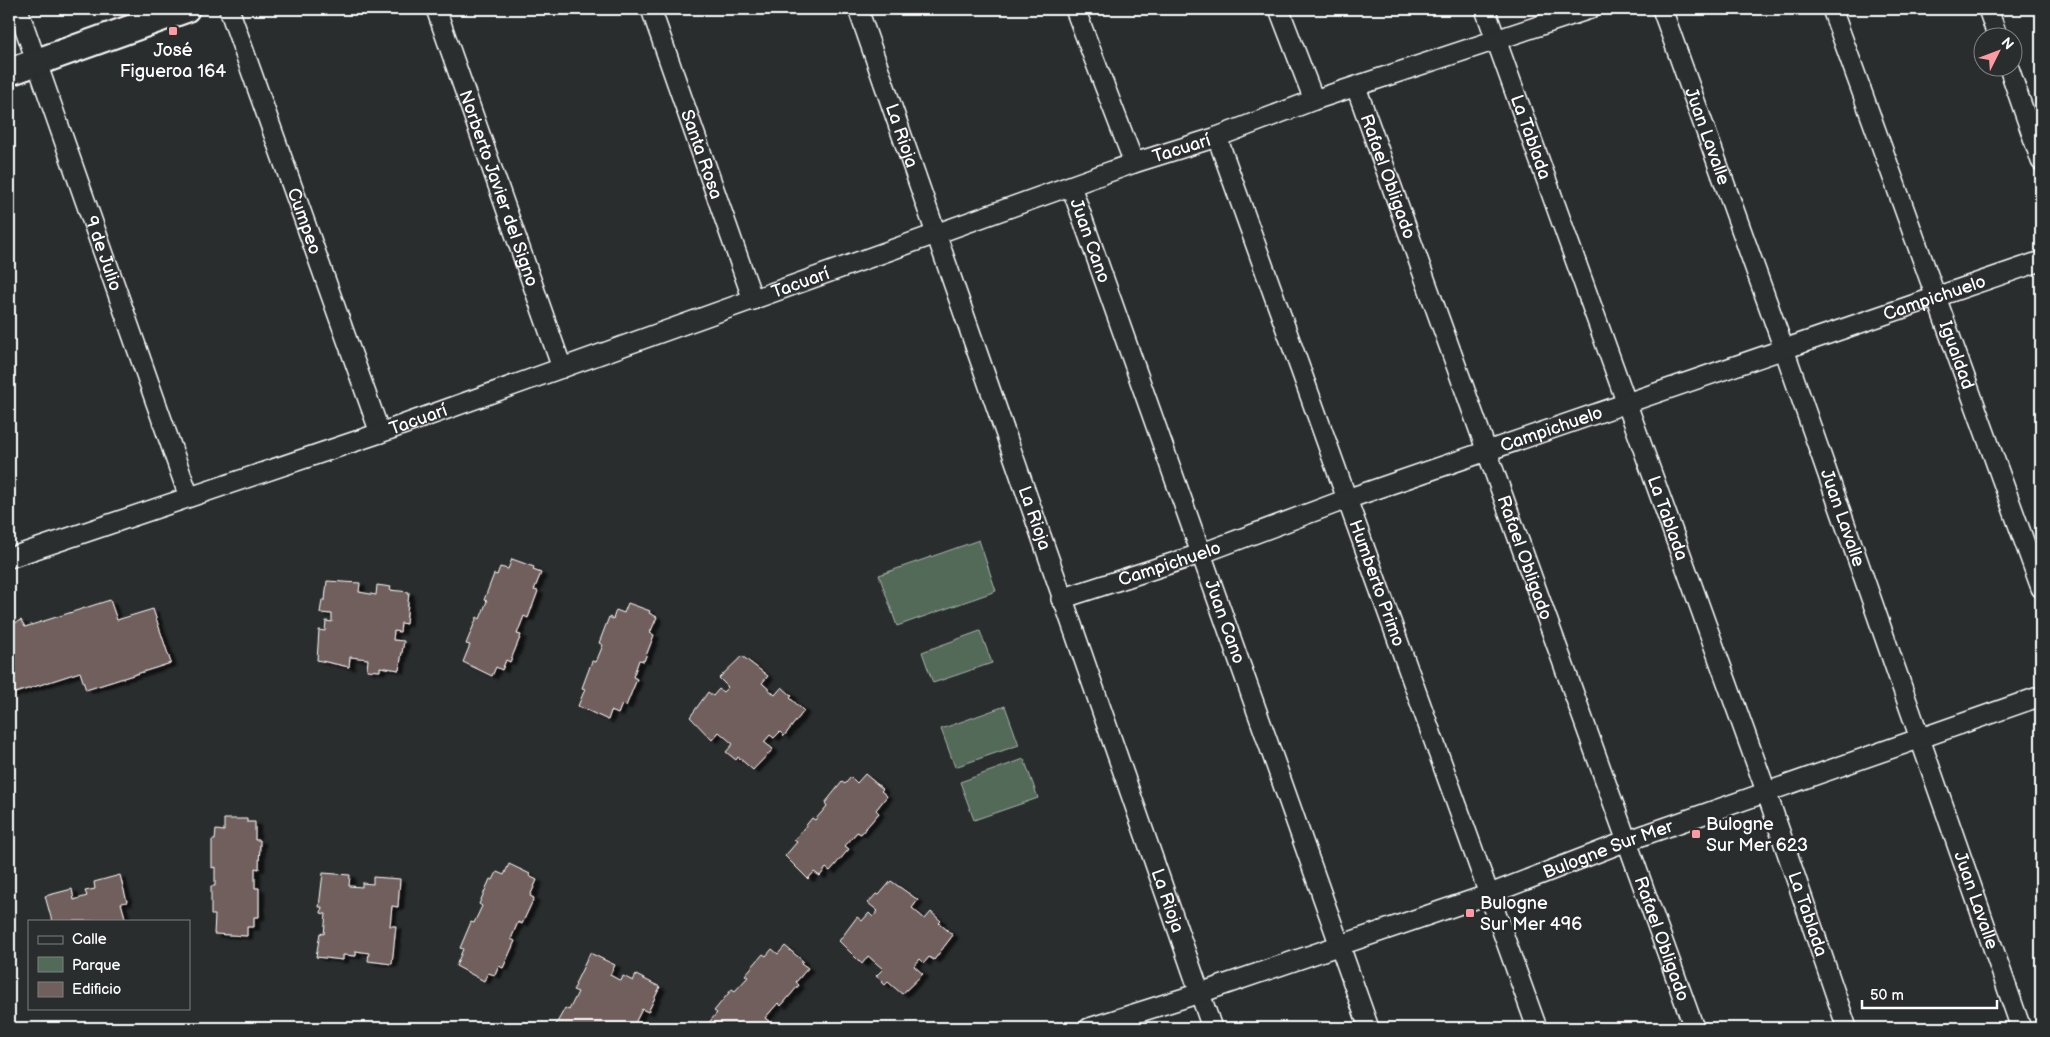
<svg xmlns="http://www.w3.org/2000/svg" width="2050" height="1037" font-family="'Balsamiq Sans',sans-serif">
  <style>
    .green { fill: #526b59; stroke: #a8b5ac }
    .building { fill: #715f5d; stroke: #fff; filter: url(#shadow) }
    .lines { fill: none; stroke-linecap: round; stroke-linejoin: round }
    .street-casing { stroke: #fff; stroke-width: 22 }
    .secondary-casing { stroke: #fff; stroke-width: 30 }
    .street { stroke: #2a2d2e; stroke-width: 19 }
    .secondary { stroke: #2a2d2e; stroke-width: 26 }
    .poi-dot { fill: #ff9aa2; stroke: #2a2d2e; stroke-width: 2 }
    .labels { text-anchor: middle; stroke-width: 5; stroke-linejoin: round; paint-order: stroke }
    .poi-label { font-size: 18px; fill: #fff; stroke: #2a2d2e; text-anchor: start }
    .street-label { font-size: 18px; fill: #fff; stroke: #2a2d2e }
  </style>
  <defs>
    <filter id="shadow"><feDropShadow dx="5.5" dy="3" stdDeviation="1" flood-color="#0009"/></filter>
  </defs>
  <rect width="100%" height="100%" fill="#2a2d2e"/>
  <filter id="ink" filterUnits="userSpaceOnUse"><feTurbulence type="fractalNoise" baseFrequency=".02" numOctaves="2"/><feDisplacementMap in="SourceGraphic" scale="10" xChannelSelector="R" yChannelSelector="G"/><feConvolveMatrix kernelMatrix="1 2 1 2 8 2 1 2 1" color-interpolation-filters="sRGB"/></filter>
  <g filter="url(#ink)">
    <!-- green -->
    <path class="green" d="M979 540 996 591 897 626 879 575Z
      M980 631 992 663 933 683 922 652Z
      M1005 706 1019 745 955 767 941 729Z
      M1024 759 1038 798 974 820 960 782Z"/>
    <!-- building -->
    <path class="building" d="M512 559 534 567 533 570 541 573 534 590 538 591 528 618 524 616 517 634 521 635 510 662 506 660 502 670 496 667 492 676 463 662 470 645 466 644 477 617 480 619 487 601 484 600 494 574 497 575 500 567 508 569Z
      M327 581 360 583 359 592 376 595 377 585 391 587 390 590 409 592 406 624 401 623 400 632 394 631 393 640 404 641 399 670 380 667V671L367 670 368 659 350 657 349 667 317 660 319 630 325 631 326 621 332 622V614L320 613 322 600H325Z
      M110 600 117 620 153 609 171 663 86 690 80 672 9 695V626L21 620 25 627Z
      M628 603 650 611 649 613 657 617 650 633 654 635 644 661 639 660 633 677 637 679 626 706 622 704 618 714 611 711 608 720 578 706 585 689 582 688 592 661 596 662 603 645 599 643 609 617 613 619 616 610 624 613Z
      M742 656 768 676 762 683 775 695 782 687 792 696 790 698 804 711 784 736 780 732 774 738 770 735 764 742 773 749 753 770 738 757 736 760 726 752 733 744 719 732 712 740 690 717 708 692 713 696 719 689 723 692 728 687 719 678Z
      M865 774 883 789 881 791 887 796 876 810 879 813 861 834 857 832 845 846 849 849 830 871 826 868 820 876 814 872 808 879 785 856 797 842 794 840 812 818 815 820 827 806 825 803 842 782 845 784 851 777 857 783Z
      M224 819H247V822H255V840H260L259 869 255 868V888H259V917H254V927H247V936L214 934 215 915H211V886H215V867L212 868V840H215L216 830 224 831Z
      M509 864 530 874 529 876 537 880 530 896 534 898 522 924 518 922 511 939 515 941 503 968 499 966 495 975 488 973 484 981 456 966 463 949 460 948 471 922 474 923 482 906 479 904 490 879 493 880 497 872 504 875Z
      M323 873 350 875 349 886 362 887V883L373 884V877L400 879 398 907 392 906 390 926H396L392 964 368 961 369 953 356 951V956L343 955V960L316 957 320 933 324 934 326 914 321 913 322 907H319Z
      M120 875 127 902 121 903 126 921H52L45 896 72 889 74 900 87 896 85 891 95 889 94 882Z
      M891 881 918 900 912 908 925 919 931 912 941 921 939 923 953 935 934 960 929 957 924 963 920 959 914 966 923 974 902 994 888 982 885 985 876 976 883 969 868 956 862 964 839 941 857 917 862 921 869 913 873 917 878 911 868 903 876 894 879 895Z
      M785 946 803 961 801 963 808 968 796 982 799 985 781 1006 778 1003 765 1018 769 1021 762 1028 705 1027 717 1013 714 1011 732 989 735 991 748 977 745 975 763 954 766 956 772 949 778 954Z
      M590 953 615 965 610 975 621 981 623 976 633 981 636 975 660 987 648 1012 642 1009 633 1027 636 1028H554L565 1008 569 1010 578 992 573 990 576 985 575 984Z
      M183 1022H196V1028H164V1026H183Z
      M215 1023 246 1026V1028H214Z"/>
    <g class="lines">
      <defs>
        <g id="street">
          <path id="s1" d="M18 9 189 497"/>
          <path id="s2" d="M229 9 380 433"/>
          <path id="s3" d="M436 9 562 368"/>
          <path id="s4" d="M651 9 753 300"/>
          <path id="s5" d="M858 9 1212 1028"/>
          <path d="M1075 9 1134 163"/>
          <path d="M1279 9 1314 100"/>
          <path id="s6" d="M1485 9 1766 791 1847 1028"/>
          <path id="s7" d="M1662 9 1784 349 2021 1028"/>
          <path id="s8" d="M1832 9 2041 588"/>
          <path d="M1988 9 1998 38"/>
          <path d="M2009 68 2041 161"/>
          <path id="s9" d="M1356 87 1694 1028"/>
          <path id="s10" d="M1217 137 1537 1028"/>
          <path id="s11" d="M1071 186 1369 1028"/>
          <path id="s12" d="M9 558 380 433 1134 163 1217 137 1314 100 1590 9"/>
          <path id="s13" d="M1061 599 1200 554 1347 499 2041 261"/>
          <path id="s14" d="M1089 1028 1200 993 1490 894 1627 841 2041 696"/>
        </g>
        <path id="secondary" d="M9 72 186 9"/>
      </defs>
      <!-- street casing -->
      <use href="#street" class="street-casing"/>
      <!-- secondary casing -->
      <use href="#secondary" class="secondary-casing"/>
      <!-- street -->
      <use href="#street" class="street"/>
      <!-- secondary -->
      <use href="#secondary" class="secondary"/>
    </g>
  </g>
  <!-- markers -->
  <g class="poi-dot">
    <rect x="168" y="26" width="10" height="10" rx="2.5"/>
    <rect x="1691" y="829" width="10" height="10" rx="2.5"/>
    <rect x="1465" y="908" width="10" height="10" rx="2.5"/>
  </g>
  <g class="labels">
    <!-- poi labels -->
    <g class="poi-label">
      <text x="173" y="56" text-anchor="middle">José<tspan x="173" dy="21">Figueroa 164</tspan></text>
      <text x="1706" y="830">Bulogne<tspan x="1706" dy="21">Sur Mer 623</tspan></text>
      <text x="1480" y="909">Bulogne<tspan x="1480" dy="21">Sur Mer 496</tspan></text>
    </g>
    <!-- street labels -->
    <g class="street-label">
      <text dy="6" stroke="none"><textPath href="#s5" startOffset="134">La Rioja</textPath></text>
      <text dy="6" stroke="none"><textPath href="#s7" startOffset="135">Juan Lavalle</textPath></text>
      <text dy="6" stroke="none"><textPath href="#s6" startOffset="136">La Tablada</textPath></text>
      <text dy="6" stroke="none"><textPath href="#s12" startOffset="1242">Tacuarí</textPath></text>
      <text dy="6" stroke="none"><textPath href="#s4" startOffset="154">Santa Rosa</textPath></text>
      <text dy="6" stroke="none"><textPath href="#s9" startOffset="95">Rafael Obligado</textPath></text>
      <text dy="6" stroke="none"><textPath href="#s3" startOffset="190">Norberto Javier del Signo</textPath></text>
      <text dy="6" stroke="none"><textPath href="#s2" startOffset="225">Cumpeo</textPath></text>
      <text dy="6" stroke="none"><textPath href="#s11" startOffset="58">Juan Cano</textPath></text>
      <text dy="6" stroke="none"><textPath href="#s1" startOffset="259">9 de Julio</textPath></text>
      <text dy="6" stroke="none"><textPath href="#s12" startOffset="838">Tacuarí</textPath></text>
      <text dy="6" stroke="none"><textPath href="#s13" startOffset="924">Campichuelo</textPath></text>
      <text dy="6" stroke="none"><textPath href="#s8" startOffset="368">Igualdad</textPath></text>
      <text dy="6" stroke="none"><textPath href="#s12" startOffset="432">Tacuarí</textPath></text>
      <text dy="6" stroke="none"><textPath href="#s13" startOffset="519">Campichuelo</textPath></text>
      <text dy="6" stroke="none"><textPath href="#s6" startOffset="541">La Tablada</textPath></text>
      <text dy="6" stroke="none"><textPath href="#s7" startOffset="540">Juan Lavalle</textPath></text>
      <text dy="6" stroke="none"><textPath href="#s5" startOffset="539">La Rioja</textPath></text>
      <text dy="6" stroke="none"><textPath href="#s9" startOffset="500">Rafael Obligado</textPath></text>
      <text dy="6" stroke="none"><textPath href="#s13" startOffset="114">Campichuelo</textPath></text>
      <text dy="6" stroke="none"><textPath href="#s10" startOffset="474">Humberto Primo</textPath></text>
      <text dy="6" stroke="none"><textPath href="#s11" startOffset="462">Juan Cano</textPath></text>
      <text dy="6" stroke="none"><textPath href="#s14" startOffset="549">Bulogne Sur Mer</textPath></text>
      <text dy="6" stroke="none"><textPath href="#s7" startOffset="945">Juan Lavalle</textPath></text>
      <text dy="6" stroke="none"><textPath href="#s5" startOffset="944">La Rioja</textPath></text>
      <text dy="6" stroke="none"><textPath href="#s6" startOffset="961">La Tablada</textPath></text>
      <text dy="6" stroke="none"><textPath href="#s9" startOffset="905">Rafael Obligado</textPath></text>
    </g>
  </g>
  <!-- margin -->
  <rect width="2050" height="1037" fill="none" stroke="#2a2d2e" stroke-width="30"/>
  <rect x="15" y="15" width="2020" height="1007" fill="none" stroke="#fff" stroke-width="2" filter="url(#ink)"/>
  <!-- legend -->
  <rect x="28" y="920" width="162" height="90" fill="#2a2d2e" stroke="#7f8182"/>
  <rect x="38" y="936" width="25" height="8" fill="#2a2d2e" stroke="#7f8182"/>
  <text x="72" y="944" font-size="15" fill="#ffffff">Calle</text>
  <rect x="38" y="957" width="25" height="15" fill="#526b59" stroke="#7f8182"/>
  <text x="72" y="970" font-size="15" fill="#ffffff">Parque</text>
  <rect x="38" y="982" width="25" height="15" fill="#715f5d" stroke="#7f8182"/>
  <text x="72" y="994" font-size="15" fill="#ffffff">Edificio</text>
  <!-- north arrow -->
  <g transform="translate(1998 52) rotate(48)"><circle r="24" fill="#2a2d2e" stroke="#7f8182"/>
  <path d="M0-4L9 19L0 12L-9 19Z" fill="#ff9aa2"/>
  <text y="-8" font-size="14" font-weight="bold" text-anchor="middle" fill="#ffffff">N</text>
  </g>
  <!-- scale -->
  <path d="M1862 1000v8h135v-8" fill="none" stroke="#ffffff" stroke-width="2.5"/>
  <text x="1870" y="1000" font-size="15" fill="#ffffff" stroke="#2a2d2e" stroke-width="4" paint-order="stroke">50 m</text>
</svg>
